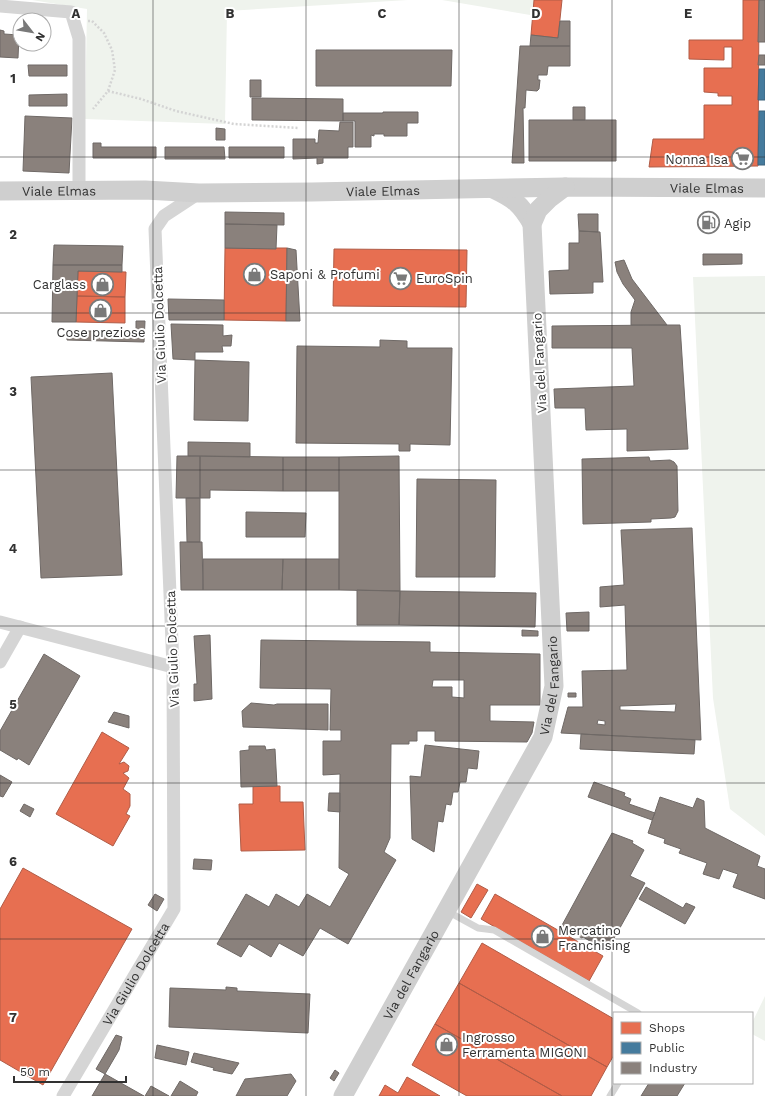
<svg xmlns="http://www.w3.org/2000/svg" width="765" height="1096" font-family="'Work Sans',sans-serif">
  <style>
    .green { fill: #eff3ed }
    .shops { fill: #e76f51; stroke: #b05c47 }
    .public { fill: #457b9d; stroke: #3f657d }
    .industry { fill: #8a817c; stroke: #6f6966; fill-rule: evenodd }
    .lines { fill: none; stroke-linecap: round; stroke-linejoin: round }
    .path { stroke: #d4d4d4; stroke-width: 2.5; stroke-dasharray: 2 2; stroke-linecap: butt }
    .lane { stroke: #d5d5d5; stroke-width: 7 }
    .street { stroke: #d5d5d5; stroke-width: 13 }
    .secondary { stroke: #cfcfcf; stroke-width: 19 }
    .grid { fill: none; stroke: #313131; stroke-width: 1; stroke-opacity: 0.55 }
    .labels { text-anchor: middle; stroke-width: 4; stroke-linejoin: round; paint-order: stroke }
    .poi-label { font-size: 13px; fill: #313131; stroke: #fff; text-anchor: start }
    .street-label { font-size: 13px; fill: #313131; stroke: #fff }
    .grid-label { font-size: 13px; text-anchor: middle; font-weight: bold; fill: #313131; stroke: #fff; stroke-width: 4; stroke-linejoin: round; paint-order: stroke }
  </style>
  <rect width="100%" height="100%" fill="#fff"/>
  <!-- green -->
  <path class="green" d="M32 0H408L227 11 225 124 85 119 87 9Z
    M442 0H537L536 16Z
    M765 276V836L730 809 713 698 693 277Z
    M765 996V1041L752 1034V1023Z"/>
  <!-- shops -->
  <path class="shops" d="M534 0H562L558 38 531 35Z
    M743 0H759L758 166 649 167 653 139H704V105H732V96H718V93L704 92V68H732V47H724V60L689 59V40H743Z
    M225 248H287L286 321 224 320Z
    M334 249 467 250 466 307 333 306Z
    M78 271 126 272 125 297 77 296Z
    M77 296 125 297V323L76 322Z
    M102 732 129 748 119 764 124 762 129 766 128 771 123 773 129 778 123 789 130 794V806L126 814 130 816 113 846 56 814Z
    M253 786H280V802H303L305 850 241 851 239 804H253Z
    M23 868 132 929 43 1085 0 1060V909Z
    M477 884 488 890 471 918 461 912Z
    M495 894 603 956 589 981 481 919Z
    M482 943 614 1019V1055L607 1067 459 983Z
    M459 983 607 1067 591 1096H562L435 1024Z
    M435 1024 562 1096H467L412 1065Z
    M407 1077 440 1096H379L385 1085 398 1093Z"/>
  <!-- public -->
  <path class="public" d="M759 69H765V100H758Z
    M759 111H765V165H758Z"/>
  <!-- industry -->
  <path class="industry" d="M759 0H765V42H758Z
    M560 21H570V46H530L531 35 558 38Z
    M0 30 4 31V34L19 35 18 58 0 57Z
    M520 46H570V66H548L547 75H538V80H540L539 89 537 91 526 90 525 108H523L524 163H512Z
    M316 50H452L451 86H316Z
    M759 55H765V65H758Z
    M28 65H67V76H29Z
    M250 80H261V97H250Z
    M67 94V106H29V95Z
    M252 98 343 99V121L252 120Z
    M573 107H585V120H573Z
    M383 112H418V123H407V136H384V134H374V136L371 135V147H355V121H343V113H383Z
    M25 116 72 118 69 173 23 171Z
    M529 120H616V161H529Z
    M340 122H353V147H348V158H323V163L317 164V158L293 159V139H315V143H318L319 130 339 131Z
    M216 128 225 129V140H216Z
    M93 143H101V147H156V158H93Z
    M165 147H224L225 159H165Z
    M229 147H284V158H229Z
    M225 212 284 213V225L225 224Z
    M578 214H598V232L579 231Z
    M225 224 277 225 276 249 225 248Z
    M579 231 600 232 603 282H593V293L550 294 549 271 569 270V243H579Z
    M54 245 123 246 122 265H53Z
    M287 248 296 250 300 321H286Z
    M703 254H742V264L703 265Z
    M624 260 632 279 667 325H631V312L635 300 623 284 617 272 615 262Z
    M53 265H122V272L78 271 76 322H52Z
    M168 299 224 300V320H169Z
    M136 321H145L144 342 67 340V331H136Z
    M171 324 223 325V336L232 335 231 346H222L223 352H195V360L173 359Z
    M667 325H680L688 449 627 451V429L586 430 585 408H555L554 389 634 386 632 348H552V326Z
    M380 340 407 341V348H452L450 445 410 444V451H399V444L296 443 297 346 380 347Z
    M195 360 249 362 248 421 194 420Z
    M112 373 122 575 41 578 31 377Z
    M188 442 250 443V457L188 456Z
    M177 456H200V498H176Z
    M200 456 283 457V491L210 490V498H200Z
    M399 456 400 591 339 590V457Z
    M283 457H339V491H283Z
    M649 457 650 461 670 460 674 462 677 466 678 511 675 517 671 518 651 519V522L583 524 582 459Z
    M417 479 496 480 495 577H416Z
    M186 498H200V542H187Z
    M246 512 306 513 305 537H246Z
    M692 528 701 740 561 733 568 707H583L582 671 627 670 625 605 600 607V587L624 585 621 530ZM676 704 675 712 620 710V706ZM598 720 605 721V725L597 724Z
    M180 542H202L203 590H181Z
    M203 559H283L282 590H203Z
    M283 559H339V590H282Z
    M357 590 400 591 399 625H357Z
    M400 591 536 593 535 627 399 625Z
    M589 612V631H567L566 613Z
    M522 630 538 631V636H522Z
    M210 635 212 699 194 701V684H197L194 636Z
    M261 640 430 642V652L540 654V705H490V721L534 722 532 733 527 742 435 741V731H417V741H409V744H391L390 838 384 852 396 860 348 944 320 928 303 956 279 943 271 957 249 944 241 957 217 944 246 894 269 907 276 894 299 907 307 894 330 907 349 874 339 868 340 774 323 775V741H341V730H330L331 689 260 688ZM433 680H464V698L452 697V687H432Z
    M44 654 80 676 29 765 18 758 17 760 0 750V731Z
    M568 693H576V697H568Z
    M251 703 274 705 277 704H328V730L243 727 242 711Z
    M114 712 129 716V728L108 722Z
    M581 734 695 740 694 754 580 749Z
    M425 745 479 751 477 769 468 768 466 782H460L458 792H453L451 805 446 804 443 822 438 821 434 852 412 839 410 776 421 777Z
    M249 746H265L266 750 275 749 277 786 241 787 240 751 249 750Z
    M0 775 12 782 3 797 0 796Z
    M594 782 625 793 624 796 631 799 629 804 655 813 652 820 588 797Z
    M329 793H340V812L328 811Z
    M660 797 693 808 697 798 704 801 705 828 760 856 757 866 765 869V899L733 887 738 874 723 869 719 879 703 874 707 863 679 853 681 849 664 843 665 839 648 833Z
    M24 804 34 809 30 817 20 811Z
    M612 833 633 841 632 843 644 850 630 876 645 883 607 951 583 937 582 938 561 927Z
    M194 859 212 860 211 870 193 869Z
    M646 887 683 908 686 903 695 907 685 924 639 899Z
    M155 894 164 899 157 911 148 905Z
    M226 987 237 988V991L310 994 308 1033 169 1027 170 988 226 990Z
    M116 1035 122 1037 119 1050 105 1074 96 1069Z
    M157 1045 189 1052 186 1065 155 1058Z
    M194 1053 239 1063 232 1074 213 1070 214 1068 191 1062Z
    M335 1070 339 1073 334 1081 330 1078Z
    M105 1074 144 1096H92Z
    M291 1074 296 1081 287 1096H236L245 1079Z
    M180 1081 198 1092 196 1096H171Z
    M649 1083H685L677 1096H641Z
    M151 1086 169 1096H145Z"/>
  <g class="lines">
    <!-- path -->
    <path class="path" d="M88 21H92L104 33 112 50 115 70 108 91 93 109
      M108 91 141 99 176 111 234 124 299 128"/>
    <!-- lane -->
    <path class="lane" d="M447 911 478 928 494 930 638 1013
      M610 1096 618 1083"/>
    <!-- street -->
    <g class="street">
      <path d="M0 6 71 12 79 38V191"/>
      <path d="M0 622 173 667"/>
      <path d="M0 662 20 627"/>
      <path id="s1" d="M63 1096 174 909 173 667 155 229 164 216 199 193"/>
    </g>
    <!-- secondary -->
    <g class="secondary">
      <path d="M493 189C514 199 521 204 532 224"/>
      <path id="s2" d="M0 191 145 190 199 193 312 192 565 187 765 188"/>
      <path id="s3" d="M343 1096 543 737 554 686 532 224 538 210 549 199 565 187"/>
    </g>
  </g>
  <!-- grid -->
  <path class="grid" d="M153 0V1096M306 0V1096M459 0V1096M612 0V1096M0 157H765M0 313H765M0 470H765M0 626H765M0 783H765M0 939H765"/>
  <!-- icons -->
  <defs>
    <symbol id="supermarket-ring" viewBox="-11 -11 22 22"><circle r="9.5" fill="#fff" stroke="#797979" stroke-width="1.5"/><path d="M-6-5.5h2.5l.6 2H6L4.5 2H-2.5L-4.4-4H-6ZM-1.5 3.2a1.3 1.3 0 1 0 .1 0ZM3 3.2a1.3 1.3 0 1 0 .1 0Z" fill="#797979"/></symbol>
    <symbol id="fuel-ring" viewBox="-11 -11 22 22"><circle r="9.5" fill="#fff" stroke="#797979" stroke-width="1.5"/><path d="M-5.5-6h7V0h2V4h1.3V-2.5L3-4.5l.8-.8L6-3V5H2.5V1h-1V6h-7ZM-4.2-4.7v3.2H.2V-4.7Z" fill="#797979"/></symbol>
    <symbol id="shop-ring" viewBox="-11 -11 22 22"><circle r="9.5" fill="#fff" stroke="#797979" stroke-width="1.5"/><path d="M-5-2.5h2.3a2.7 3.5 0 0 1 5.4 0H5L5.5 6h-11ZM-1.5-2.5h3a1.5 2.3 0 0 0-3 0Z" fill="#797979"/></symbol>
  </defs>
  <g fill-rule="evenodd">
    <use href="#supermarket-ring" x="730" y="146" width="25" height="25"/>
    <use href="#fuel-ring" x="696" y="210" width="25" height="25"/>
    <use href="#shop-ring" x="242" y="262" width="25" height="25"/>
    <use href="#supermarket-ring" x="388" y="266" width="25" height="25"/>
    <use href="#shop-ring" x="90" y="272" width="25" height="25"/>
    <use href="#shop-ring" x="88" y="298" width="25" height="25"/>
    <use href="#shop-ring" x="530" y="924" width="25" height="25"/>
    <use href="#shop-ring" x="434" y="1032" width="25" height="25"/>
  </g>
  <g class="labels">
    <!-- poi labels -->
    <g class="poi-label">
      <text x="728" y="164" text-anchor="end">Nonna Isa</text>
      <text x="724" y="228">Agip</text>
      <text x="270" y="279">Saponi &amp; Profumi</text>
      <text x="416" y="283">EuroSpin</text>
      <text x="86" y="289" text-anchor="end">Carglass</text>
      <text x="101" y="337" text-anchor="middle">Cose preziose</text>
      <text x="558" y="935">Mercatino<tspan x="558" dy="15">Franchising</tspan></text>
      <text x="462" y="1042">Ingrosso<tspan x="462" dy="15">Ferramenta MIGONI</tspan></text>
    </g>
    <!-- street labels -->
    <g class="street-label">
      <text dy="5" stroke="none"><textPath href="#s2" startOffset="707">Viale Elmas</textPath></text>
      <text dy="5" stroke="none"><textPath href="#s2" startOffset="59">Viale Elmas</textPath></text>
      <text dy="5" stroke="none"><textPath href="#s2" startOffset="383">Viale Elmas</textPath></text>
      <text transform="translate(159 325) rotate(-92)" y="5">Via Giulio Dolcetta</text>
      <text transform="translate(539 363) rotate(-93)" y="5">Via del Fangario</text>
      <text transform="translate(172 649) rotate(-92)" y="5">Via Giulio Dolcetta</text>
      <text dy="5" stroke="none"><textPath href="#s3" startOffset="463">Via del Fangario</textPath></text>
      <text dy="5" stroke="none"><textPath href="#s1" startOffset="142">Via Giulio Dolcetta</textPath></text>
      <text dy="5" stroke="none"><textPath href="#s3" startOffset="139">Via del Fangario</textPath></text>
    </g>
  </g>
  <g class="grid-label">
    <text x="76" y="18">A</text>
    <text x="230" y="18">B</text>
    <text x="382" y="18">C</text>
    <text x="536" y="18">D</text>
    <text x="688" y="18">E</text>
    <text x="13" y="83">1</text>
    <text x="13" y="239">2</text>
    <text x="13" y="396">3</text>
    <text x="13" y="553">4</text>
    <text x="13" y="709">5</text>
    <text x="13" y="866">6</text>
    <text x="13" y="1022">7</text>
  </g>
  <!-- legend -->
  <rect x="613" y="1012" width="140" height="72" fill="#ffffff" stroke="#adadad"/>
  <rect x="621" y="1022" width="20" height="12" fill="#e76f51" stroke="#adadad"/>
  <text x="649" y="1032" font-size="12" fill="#313131">Shops</text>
  <rect x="621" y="1042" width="20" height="12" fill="#457b9d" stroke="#adadad"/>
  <text x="649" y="1052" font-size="12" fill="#313131">Public</text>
  <rect x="621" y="1062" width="20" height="12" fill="#8a817c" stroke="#adadad"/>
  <text x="649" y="1072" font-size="12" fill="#313131">Industry</text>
  <!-- north arrow -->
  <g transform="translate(32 32) rotate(121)"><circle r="19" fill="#ffffff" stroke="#adadad"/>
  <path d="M0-3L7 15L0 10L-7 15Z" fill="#797979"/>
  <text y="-6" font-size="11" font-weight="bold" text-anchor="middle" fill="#313131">N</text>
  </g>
  <!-- scale -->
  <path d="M14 1076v6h112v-6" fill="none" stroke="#313131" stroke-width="2"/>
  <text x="20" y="1076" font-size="12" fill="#313131" stroke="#ffffff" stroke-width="3" paint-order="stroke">50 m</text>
</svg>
